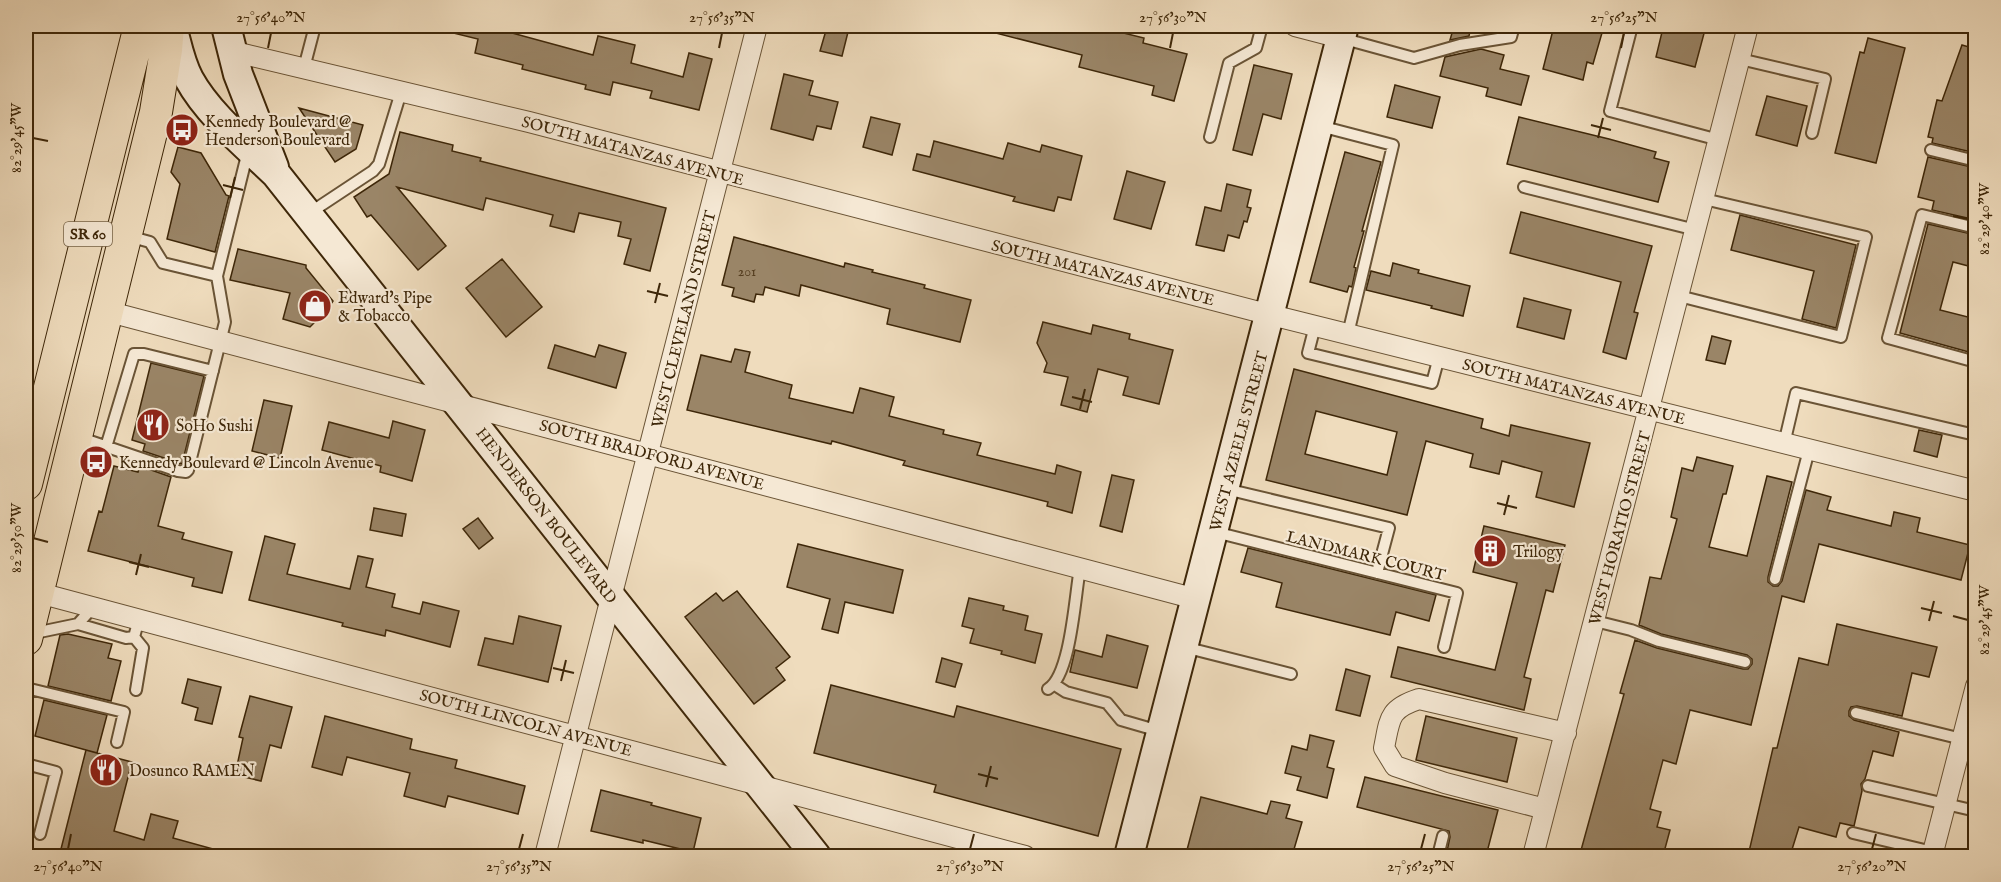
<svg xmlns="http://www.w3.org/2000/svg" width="2001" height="882" font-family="'IM FELL English',serif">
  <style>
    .building { fill: #9a8567; stroke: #3e2709; stroke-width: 1.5; fill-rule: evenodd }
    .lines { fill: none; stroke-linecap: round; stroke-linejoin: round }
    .service-casing { stroke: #6a5436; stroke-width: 14 }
    .minor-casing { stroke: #6a5436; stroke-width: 22 }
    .secondary-casing { stroke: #3e2709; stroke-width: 32 }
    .primary-casing { stroke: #3e2709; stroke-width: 34 }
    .service { stroke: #f5e8d4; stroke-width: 10 }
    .minor { stroke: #f5e8d4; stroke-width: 20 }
    .secondary { stroke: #f5e8d4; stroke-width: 28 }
    .primary { stroke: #efdcbd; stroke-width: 32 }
    .ticks { fill: none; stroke: #3e2709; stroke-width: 2 }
    .labels { text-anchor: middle; stroke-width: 4.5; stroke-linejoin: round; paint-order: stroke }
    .number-label { font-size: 14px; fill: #553e20 }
    .shield { fill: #f5e8d4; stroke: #756146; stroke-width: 1.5 }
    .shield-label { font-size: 15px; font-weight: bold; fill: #3e2709 }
    .poi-label { font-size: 16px; fill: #3e2709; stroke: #f5e8d4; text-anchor: start }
    .street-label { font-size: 16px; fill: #3e2709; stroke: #f5e8d4 }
    .neatline { fill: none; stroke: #3e2709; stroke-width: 2 }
    .ticks-label { font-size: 15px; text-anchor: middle; fill: #3e2709 }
  </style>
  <rect width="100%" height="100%" fill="#efdcbd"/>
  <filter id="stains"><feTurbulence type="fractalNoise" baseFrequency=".00333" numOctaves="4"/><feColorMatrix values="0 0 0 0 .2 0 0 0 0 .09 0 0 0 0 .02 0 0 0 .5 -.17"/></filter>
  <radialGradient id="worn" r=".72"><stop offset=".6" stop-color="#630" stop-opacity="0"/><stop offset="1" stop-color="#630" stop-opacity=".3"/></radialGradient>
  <!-- building -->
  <path class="building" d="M445 26H514L512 33 593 55 598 36 635 45 631 63 683 77 689 53 712 59 699 110 650 98 652 91 613 82 610 95 585 89 586 85 522 69 523 65 475 53 478 39 445 31Z
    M989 26H1095L1144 38 1143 43 1187 54 1174 101 1152 95 1154 86 1079 67 1082 55 988 31Z
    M1454 26H1471L1469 36 1450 40Z
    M1554 26H1604L1593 64 1587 62 1583 80 1543 69Z
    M1666 26H1706L1695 67 1656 57 1662 32 1664 33Z
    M827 27 848 32 842 56 820 51Z
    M1868 38 1905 48 1876 163 1835 153 1860 52 1864 53Z
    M1962 45 1976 49V153L1932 143 1933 138 1928 137 1937 100 1942 101Z
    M1481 49 1504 55 1500 69 1529 76 1521 105 1486 96 1488 88 1440 76 1445 57Z
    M1254 65 1292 74 1281 119 1263 114 1252 155 1233 150Z
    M784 74 813 81 809 95 838 102 831 129 817 126 813 140 771 129Z
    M1395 85 1440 97 1432 128 1387 117Z
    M1767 96 1807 106 1797 146 1756 135Z
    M299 108 363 125 356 149 335 162Z
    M871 117 900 124 892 155 863 147Z
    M1519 117 1609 139 1656 152 1654 158 1669 162 1658 202 1507 164Z
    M400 132 453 145 452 151 481 158 480 161 666 208 650 271 624 264 631 239 618 236 621 222 579 213 574 232 550 226 553 215 486 198 483 210 397 187 446 246 418 270 371 215 367 217 354 197 389 174Z
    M934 141 1003 159 1008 143 1040 152 1042 145 1082 156 1071 200 1058 197 1054 211 1013 201 1015 197 913 170 917 154 930 157Z
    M178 147 201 153 226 195 229 196 215 252 167 239 180 184 171 172Z
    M1345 152 1381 162 1362 231H1364L1354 267 1356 268 1352 287 1349 286 1347 292 1310 282Z
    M1928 157 1976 168V220L1932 210 1934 201 1918 197Z
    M1127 171 1165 182 1151 229 1114 219Z
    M1227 184 1251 190 1247 207 1251 208 1247 222 1244 221 1239 238 1228 235 1224 251 1196 245 1205 207 1221 211Z
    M1521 212 1652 246 1634 312 1638 313 1626 359 1603 352 1621 282 1510 253Z
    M1740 215 1856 245 1836 328 1802 319 1814 271 1731 250Z
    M1928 224 1976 235V268L1953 262 1940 310 1976 319V354L1900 333Z
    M734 237 844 267 845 263 873 270 872 272 925 285 924 288 971 300 960 342 887 324 890 309 801 285 799 296 765 287 763 295 756 294 754 302 732 296 734 288 722 285Z
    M238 249 306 265V268L333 301 327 310 310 327 283 319 290 293 230 280Z
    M502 259 542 307 506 337 466 288Z
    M1393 263 1419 270 1418 273 1470 286 1463 316 1431 308 1432 306 1366 290 1371 271 1390 276Z
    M1524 298 1571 310 1564 339 1517 327Z
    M1043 322 1091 334 1093 325 1130 334 1129 339 1173 350 1159 404 1123 395 1128 377 1098 369 1087 412 1061 405 1068 377 1044 372 1047 363 1037 343Z
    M1712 336 1731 341 1725 364 1706 360Z
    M555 345 595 357 599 345 626 353 616 388 548 368Z
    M735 349 750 352 745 372 792 385 789 398 853 413 860 388 894 397 889 416 944 430 943 434 981 443 977 455 1055 474 1057 465 1081 472 1072 513 1047 506 1048 502 903 465 905 461 832 441 831 444 687 410 701 355 731 362Z
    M151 363 204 376 182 464 143 451 145 444 132 440Z
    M1294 369 1483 419 1481 428 1509 436 1511 425 1590 443 1574 507 1536 497 1542 472 1502 461 1499 474 1470 467 1473 454 1426 441 1407 515 1266 480ZM1316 411 1397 432 1387 475 1305 454Z
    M264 400 292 406 280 458 252 451Z
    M393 421 425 430 412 481 380 472 381 466 322 450 329 422 389 438Z
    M1919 430 1942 435 1937 457 1914 451Z
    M1697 457 1733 466 1726 494H1723L1709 547 1747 556 1767 476 1792 482 1768 577V582L1773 586H1778L1782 581 1806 490 1831 497 1827 510 1891 526 1894 512 1920 518 1917 532 1970 545 1961 580 1819 544 1804 602 1782 596 1751 725 1690 710 1676 764 1663 760 1650 809 1661 812 1657 827 1670 830 1663 856H1590L1580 854 1624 694 1620 693 1635 640 1657 648 1743 669H1748L1752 664V659L1747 655 1661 634 1639 625 1650 577 1661 579 1677 519 1671 517 1682 468 1693 471Z
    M114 466 138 472 140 466 171 477 158 526 184 533 182 539 232 552 222 593 192 586 194 578 88 551 99 511 102 512Z
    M1112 475 1134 480 1122 532 1100 526Z
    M374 508 406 514 402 536 370 530Z
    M478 518 493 538 479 549 463 529Z
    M1484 526 1565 545 1553 592 1546 590 1524 677 1531 679 1524 710 1391 677 1398 647 1495 670 1517 583 1473 572Z
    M265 536 295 544 287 574 350 589 358 556 373 559 366 587 395 594 392 607 420 614 423 602 459 611 450 647 386 630 385 636 342 626 343 623 249 600Z
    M798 544 903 570 893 613 845 602 838 633 822 629 830 599 787 587Z
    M1248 548 1436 595 1429 621 1396 612 1390 635 1276 607 1282 583 1241 572Z
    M737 591 790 657 776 668 785 680 754 704 685 617 716 593 723 601Z
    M969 598 1004 606 1003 610 1028 616 1025 630 1042 634 1035 663 1001 654 1002 651 970 643 974 629 962 626Z
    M519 616 561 626 548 682 478 665 485 638 513 644Z
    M1837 624 1937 647 1929 677 1912 673 1902 716 1857 706 1851 707 1849 711V716L1854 720 1899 732 1893 756 1873 751 1865 779 1861 784 1862 791 1854 826 1840 823 1836 837 1799 827 1790 856H1748L1773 748H1777L1799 658 1828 665Z
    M68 634 112 644 108 658 121 661 111 701 48 686 60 635Z
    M1107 635 1148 646 1137 688 1070 672 1075 650 1102 657Z
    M942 658 962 664 955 687 936 682Z
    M1346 669 1370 676 1360 716 1336 710Z
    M188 679 221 687 212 724 195 720 198 708 182 703Z
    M831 685 954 717 957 706 1121 749 1098 836 934 792 936 785 814 753Z
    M250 696 292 707 281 748 270 745 261 781 235 775 243 738 239 737Z
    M44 700 107 715 97 753 35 736Z
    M325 716 412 739 410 749 457 760 455 768 525 786 518 814 448 796 445 807 404 796 410 773 347 757 342 775 312 767Z
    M1426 716 1517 738 1507 782 1416 760Z
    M1310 735 1334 741 1327 767 1334 769 1327 798 1297 790 1301 777 1285 773 1292 746 1307 750Z
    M86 750 132 762 114 831 144 840 151 814 178 821 173 838 224 852 223 856H92L61 849Z
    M1365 777 1498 810 1486 856H1446L1450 837 1449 831 1357 807Z
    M601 790 652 803 651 805 701 818 693 852 643 840V843L591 831Z
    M1201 797 1267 814 1271 801 1290 805 1286 818 1302 822 1292 856H1215L1187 850Z"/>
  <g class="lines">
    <defs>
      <path id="service" d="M1632 26 1610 111 1719 140
        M1341 38 1414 58 1460 45 1511 37 1514 26
        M1740 59 1825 79 1812 133
        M304 68 315 26
        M1320 126 1393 145 1348 334
        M1210 137 1229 63 1256 48 1262 26
        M1931 150 1976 161
        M1524 187 1696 230
        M308 214 373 171 379 164 401 92
        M1976 228 1922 215 1888 338 1976 362
        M128 236 150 242 163 263 217 276 248 151
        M1679 296 1841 337 1866 237 1704 199
        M1315 326 1308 353 1432 383 1439 357
        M78 437 178 471 186 472 188 470 225 322 217 276
        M1784 444 1796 393 1971 434
        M106 447 134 354H144L213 371
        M1226 489 1389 528 1377 573
        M1215 532 1457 593 1444 647
        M1775 579 1809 450
        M1595 621 1631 630 1659 641 1745 662
        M78 624 126 638 134 637 139 619
        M30 634 78 624 93 607
        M134 637 143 648 136 690
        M1184 647 1291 674
        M1055 685 1066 692 1107 703 1121 720 1159 731
        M26 688 124 712 117 742
        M1048 689C1071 675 1075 595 1080 568
        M26 702 29 689
        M1856 713 1962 739
        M26 764 56 772 40 834
        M1868 786 1976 811
        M1853 833 1933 852
        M1438 856 1443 836"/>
      <path id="minor" d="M1295 26 1341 38
        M231 51 529 122 1271 315 1976 491
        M106 311 1196 599
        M28 590 1025 856
        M1545 809 1445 783 1395 766 1384 748C1390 719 1388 709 1419 699L1566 733
        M545 856 757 26
        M1533 856 1748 26
        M1932 856 1976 686"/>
      <path id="secondary" d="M172 26C177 44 180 62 189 79 208 114 247 146 276 174L816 856
        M226 26 238 74 274 167
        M1129 856 1344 26"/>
      <path id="primary" d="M26 484 140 26
        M26 639 156 112 166 50 168 26"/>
    </defs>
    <!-- service casing -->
    <use href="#service" class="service-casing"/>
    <!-- minor casing -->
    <use href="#minor" class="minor-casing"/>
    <!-- secondary casing -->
    <use href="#secondary" class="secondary-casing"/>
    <!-- primary casing -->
    <use href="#primary" class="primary-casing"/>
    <!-- service -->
    <use href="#service" class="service"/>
    <!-- minor -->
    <use href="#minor" class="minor"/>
    <!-- secondary -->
    <use href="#secondary" class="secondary"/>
    <!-- primary -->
    <use href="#primary" class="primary"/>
  </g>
  <!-- ticks -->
  <path class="ticks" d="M268 48 271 33M719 48 722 33M1170 48 1173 33M1621 48 1624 33M1591 125 1611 130M33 138 48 141M1598 138 1603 118M223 185 243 190M230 198 235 177M1953 216 1968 219M647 291 668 296M655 303 660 283M1072 397 1092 402M1080 409 1085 389M1497 503 1517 508M1504 515 1509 495M33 538 48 542M129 562 149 567M136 575 141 554M1921 608 1942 613M1953 616 1968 620M1929 621 1934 601M553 668 574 673M561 681 566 660M978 774 998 779M986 787 991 766M68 849 71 834M519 849 523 834M970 849 974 834M1421 849 1425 834M1872 849 1876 834"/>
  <!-- icons -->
  <defs>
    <symbol id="bus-disc" viewBox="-11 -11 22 22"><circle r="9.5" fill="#8f2418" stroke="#f5e8d4"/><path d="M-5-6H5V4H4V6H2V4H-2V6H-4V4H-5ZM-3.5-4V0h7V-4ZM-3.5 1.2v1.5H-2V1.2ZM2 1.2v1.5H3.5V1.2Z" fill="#fff"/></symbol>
    <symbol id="shop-disc" viewBox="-11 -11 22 22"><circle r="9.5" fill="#8f2418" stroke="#f5e8d4"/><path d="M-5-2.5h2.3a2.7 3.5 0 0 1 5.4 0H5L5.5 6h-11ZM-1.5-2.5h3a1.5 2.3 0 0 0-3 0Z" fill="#fff"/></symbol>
    <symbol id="restaurant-disc" viewBox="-11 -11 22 22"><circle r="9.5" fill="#8f2418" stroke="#f5e8d4"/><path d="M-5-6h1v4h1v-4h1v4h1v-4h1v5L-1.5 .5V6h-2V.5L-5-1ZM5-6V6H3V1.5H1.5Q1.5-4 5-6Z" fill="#fff"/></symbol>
    <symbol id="building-disc" viewBox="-11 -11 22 22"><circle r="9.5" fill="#8f2418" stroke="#f5e8d4"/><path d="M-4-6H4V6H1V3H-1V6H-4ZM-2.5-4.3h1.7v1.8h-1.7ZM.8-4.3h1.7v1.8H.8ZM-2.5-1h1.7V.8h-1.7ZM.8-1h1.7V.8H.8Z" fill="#fff"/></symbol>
  </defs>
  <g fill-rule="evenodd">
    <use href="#bus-disc" x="163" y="111" width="38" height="38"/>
    <use href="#shop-disc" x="296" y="287" width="38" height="38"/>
    <use href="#restaurant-disc" x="134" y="406" width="38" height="38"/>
    <use href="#bus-disc" x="77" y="443" width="38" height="38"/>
    <use href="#building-disc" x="1471" y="532" width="38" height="38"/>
    <use href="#restaurant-disc" x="87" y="751" width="38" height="38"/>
  </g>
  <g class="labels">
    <!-- number labels -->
    <g class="number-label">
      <text x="747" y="276">201</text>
    </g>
    <!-- shield labels -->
    <rect class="shield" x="64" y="222" width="48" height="24" rx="4.5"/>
    <g class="shield-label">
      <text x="88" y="239">SR 60</text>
    </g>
    <!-- poi labels -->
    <g class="poi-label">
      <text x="205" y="127">Kennedy Boulevard @<tspan x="205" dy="18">Henderson Boulevard</tspan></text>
      <text x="338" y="303">Edward's Pipe<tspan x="338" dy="18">&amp; Tobacco</tspan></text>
      <text x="176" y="431">SoHo Sushi</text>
      <text x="119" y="468">Kennedy Boulevard @ Lincoln Avenue</text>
      <text x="1513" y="557">Trilogy</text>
      <text x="129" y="776">Dosunco RAMEN</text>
    </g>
    <!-- street labels -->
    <g class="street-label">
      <text transform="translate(633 150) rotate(15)" y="6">SOUTH MATANZAS AVENUE</text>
      <text transform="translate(1103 272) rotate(14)" y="6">SOUTH MATANZAS AVENUE</text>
      <text transform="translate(683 319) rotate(-76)" y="6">WEST CLEVELAND STREET</text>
      <text transform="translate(1574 391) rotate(14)" y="6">SOUTH MATANZAS AVENUE</text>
      <text transform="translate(1238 441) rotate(-75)" y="6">WEST AZEELE STREET</text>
      <text transform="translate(652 454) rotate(15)" y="6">SOUTH BRADFORD AVENUE</text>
      <text transform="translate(547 515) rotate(52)" y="6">HENDERSON BOULEVARD</text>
      <text transform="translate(1619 528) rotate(-75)" y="6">WEST HORATIO STREET</text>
      <text transform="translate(1366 555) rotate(14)" y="6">LANDMARK COURT</text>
      <text transform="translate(526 722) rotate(15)" y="6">SOUTH LINCOLN AVENUE</text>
    </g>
  </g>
  <!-- margin -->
  <rect width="2001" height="882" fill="none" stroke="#efdcbd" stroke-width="66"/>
  <rect x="33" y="33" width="1935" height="816" class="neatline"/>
  <g class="ticks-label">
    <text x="271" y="22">27°56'40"N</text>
    <text x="722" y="22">27°56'35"N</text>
    <text x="1173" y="22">27°56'30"N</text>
    <text x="1624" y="22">27°56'25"N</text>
    <text transform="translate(16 138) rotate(-90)" y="5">82°29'45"W</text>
    <text transform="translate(1984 219) rotate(-90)" y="5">82°29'40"W</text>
    <text transform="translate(16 538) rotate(-90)" y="5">82°29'50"W</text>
    <text transform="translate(1984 620) rotate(-90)" y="5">82°29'45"W</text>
    <text x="68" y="871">27°56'40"N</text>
    <text x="519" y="871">27°56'35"N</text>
    <text x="970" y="871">27°56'30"N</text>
    <text x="1421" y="871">27°56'25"N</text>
    <text x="1872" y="871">27°56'20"N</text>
  </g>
  <rect width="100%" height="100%" filter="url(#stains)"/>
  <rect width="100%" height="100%" fill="url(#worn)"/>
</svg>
